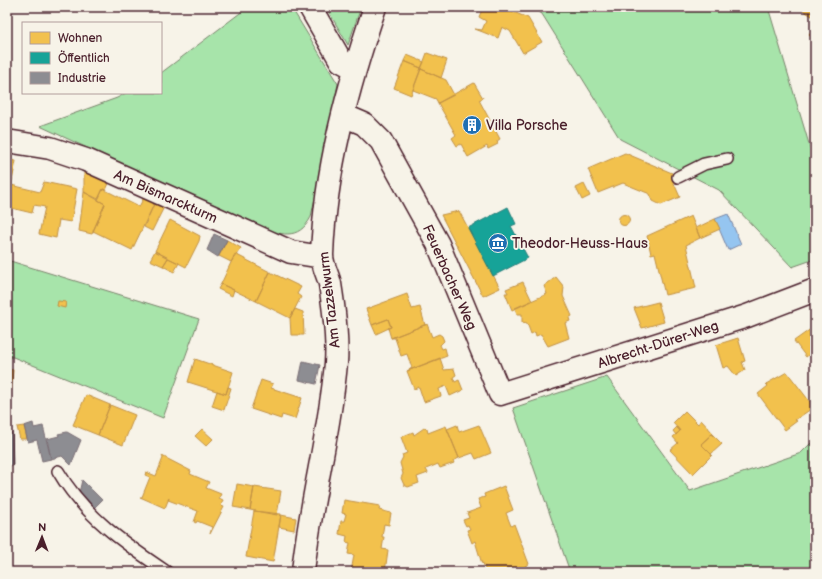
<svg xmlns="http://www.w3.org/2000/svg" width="822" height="579" font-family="'Balsamiq Sans',sans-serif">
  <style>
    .green { fill: #a7e4aa; stroke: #78826a }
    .water { fill: #95c5f0; stroke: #7783a1 }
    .homes { fill: #f2c14e; stroke: #c09044 }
    .public { fill: #17a398; stroke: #267b77 }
    .industry { fill: #8d8d92; stroke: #796c73 }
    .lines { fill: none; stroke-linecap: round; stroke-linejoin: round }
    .lane-casing { stroke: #4a1f2b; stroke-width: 14 }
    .street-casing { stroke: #4a1f2b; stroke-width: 25 }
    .lane { stroke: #f7f3e8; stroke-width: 11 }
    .street { stroke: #f7f3e8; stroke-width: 22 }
    .labels { text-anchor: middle; stroke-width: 4; stroke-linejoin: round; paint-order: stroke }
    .poi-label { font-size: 14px; fill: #4a1f2b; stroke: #f7f3e8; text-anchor: start }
    .street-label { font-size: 14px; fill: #4a1f2b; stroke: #f7f3e8 }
  </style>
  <rect width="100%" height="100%" fill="#f7f3e8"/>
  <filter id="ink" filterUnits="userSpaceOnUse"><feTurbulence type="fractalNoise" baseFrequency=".025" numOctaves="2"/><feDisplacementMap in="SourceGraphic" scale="8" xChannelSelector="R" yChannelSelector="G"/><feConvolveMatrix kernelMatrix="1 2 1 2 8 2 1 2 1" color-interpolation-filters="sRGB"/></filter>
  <g filter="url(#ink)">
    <!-- green -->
    <path class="green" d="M248 7H291L338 84 311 217C298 242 280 234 258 227L40 126 117 98 126 93H161V73Z
      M326 7H361L348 45Z
      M532 7H768L815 164V259L792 267 719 190 620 139 542 14Z
      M7 260 199 319 163 418 13 357H7Z
      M607 377 690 491 801 453 815 439V564L803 572H570L513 408Z"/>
    <!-- water -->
    <path class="water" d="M728 214 741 244 728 250 715 219Z"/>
    <!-- homes -->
    <path class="homes" d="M483 7H501L528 18 542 42 523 53 510 31 502 27 498 38 475 29 482 30 486 21 479 17Z
      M798 7H815V18Z
      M815 28V39L809 35Z
      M427 53 447 60 441 78 421 69Z
      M407 55 424 62 421 68 404 61Z
      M404 61 421 68 411 95 394 88Z
      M421 69 446 80 454 95 438 103 436 99 413 90Z
      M474 83 483 98 479 100 500 139 497 141 498 144 488 149 487 146 468 157 461 144 457 146 452 138 456 135 438 103Z
      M625 153 672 173 673 177 672 179 680 197 661 205 653 201 650 194 623 183 598 193 588 169Z
      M7 160 16 161 12 181 7 180Z
      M84 171 110 181 106 190 103 189 98 199 84 192Z
      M44 182 77 189 71 222 59 220 56 238 39 234 45 207 34 205 32 213 7 207V184L40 192Z
      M584 184 590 196 582 200 576 188Z
      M103 189 139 207 144 197 155 202 132 250 93 231 105 204 98 200Z
      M84 192 105 204 92 234 79 231Z
      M155 202 164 207 152 231 144 227Z
      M459 211 500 288 483 296 441 215Z
      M618.5 220a5.5 5.5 0 1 1 11 0a5.5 5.5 0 1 1-11 0Z
      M691 216 700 238 686 245 696 288 665 295 655 253 651 254 647 236Z
      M715 219 720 229 700 238 696 228Z
      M170 220 200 236 199 241 186 267 155 251Z
      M227 240 241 248 231 262 219 256Z
      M155 251 168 258 163 266 150 260Z
      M235 254 270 272 256 301 221 284Z
      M168 258 179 263 174 272 163 266Z
      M270 272 301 287 297 294 301 297 290 318 256 301Z
      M556 277 564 287 563 296 572 316 569 318 570 321 565 323 569 338 548 346 541 334 536 336 535 332 531 334 527 323 522 322V314H517L515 308 547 294 544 286Z
      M523 282 532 301 512 310 505 293H508L506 289Z
      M221 284 234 290 232 296 218 289Z
      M407 294 412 309 420 307 425 325 427 324 391 338 388 328 391 327 388 319 372 325 366 309Z
      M58 301 66 302 65 308 57 306Z
      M658 302 664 322 642 328 634 308Z
      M295 309 303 312 304 335H291L290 318Z
      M388 319 391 327 376 334 372 325Z
      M427 324 432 337 439 334 442 336 444 341 440 345 442 349 445 348 447 356 407 371 412 368 407 354 401 356 395 338H391Z
      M815 326V350L806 357 794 341Z
      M738 338 745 361 742 362 745 370 736 376 728 366 723 368 716 345Z
      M440 358 444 370 454 369 456 375 453 377 455 382 459 380 463 390 450 396 446 386 439 389 441 396 424 402 419 387 414 389 407 371Z
      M195 359 233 372 226 394 188 382Z
      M7 369 13 370 11 391H7Z
      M787 372 814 407 795 420 797 421 785 430 758 394 768 386 766 384Z
      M261 380 273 384 271 388 302 398 295 419 282 415 281 419 251 409Z
      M228 387 231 388 224 410 212 406 217 391 226 394Z
      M86 395 110 405 98 435 73 425Z
      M110 405 135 415 123 445 98 435Z
      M685 411 698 424 701 420 713 433 701 444 712 455 693 474 670 450 678 443 673 437 680 431 673 423Z
      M457 425 459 432 479 425 491 453 476 459 473 453 459 458 447 429Z
      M24 426 27 439H20L17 427Z
      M446 426 459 458 453 461 454 463 440 468 438 464 426 469 428 473 417 477 419 483 408 487 404 485 401 478 403 474 400 463 403 457 402 455 407 453 401 437 413 432 414 435 424 428 427 429 428 433Z
      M677 427 680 431 676 435 673 431Z
      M202 429 213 439 206 446 195 436Z
      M712 434 722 444 711 454 701 444Z
      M162 456 191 471 190 474 209 482 206 488 221 494 219 498 223 500 221 506 224 507 210 534 212 527 197 521 196 523 194 522 198 511 168 500 169 498 165 508 140 497H142L150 477 145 475 146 472 156 476 163 458Z
      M237 484 254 487 250 510 233 507Z
      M504 486 513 510 506 513 511 526 514 524 529 564 525 566 528 572H486L483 563 482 564 475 541 472 543 467 530 470 529 468 525 466 526 463 520 469 518 467 513 481 508 478 499 485 497 484 494Z
      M254 487 281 491 277 515 250 510Z
      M344 500 380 506 379 510 391 513 389 525 384 524 382 537H384L382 549 388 550 385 572H351L354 555 348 554 350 543 346 542 347 536 339 534 341 521H344L346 514 342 513Z
      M254 511 281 514 273 562 246 557Z
      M281 515 296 518 294 530 279 527Z"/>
    <!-- public -->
    <path class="public" d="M508 207 516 224 511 226 528 258 493 276 468 228Z"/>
    <!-- industry -->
    <path class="industry" d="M214 234 227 240 218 257 207 250Z
      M303 361 320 365 316 384 299 380Z
      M33 423 34 428 43 426 51 459 42 461 37 440 28 442 24 426Z
      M12 432 13 465H7V433Z
      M67 432 81 440 71 465 62 456 51 459 47 439 59 436 58 434Z
      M82 480 102 500 94 508 79 493Z"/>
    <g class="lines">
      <defs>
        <path id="lane" d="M678 177 704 164 727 159
          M58 471C84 516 125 544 167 572"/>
        <path id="street" d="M310 7 341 61 354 68
          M343 115 364 124 381 141 438 244 500 394 747 316 815 290
          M7 141 50 148 86 160 291 252 322 257
          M303 572C310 502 330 433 336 363 338 337 334 309 330 284 328 275 322 265 322 255 325 170 348 87 375 7"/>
      </defs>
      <!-- lane casing -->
      <use href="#lane" class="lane-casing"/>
      <!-- street casing -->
      <use href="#street" class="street-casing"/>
      <!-- lane -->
      <use href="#lane" class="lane"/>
      <!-- street -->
      <use href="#street" class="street"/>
    </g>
  </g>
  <!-- icons -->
  <defs>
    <symbol id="building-disc" viewBox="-11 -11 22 22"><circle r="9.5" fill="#1f6fb2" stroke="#f7f3e8"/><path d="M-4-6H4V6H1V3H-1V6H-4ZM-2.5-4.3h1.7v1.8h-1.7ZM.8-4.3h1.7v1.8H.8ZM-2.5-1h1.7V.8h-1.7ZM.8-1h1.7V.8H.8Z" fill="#fff"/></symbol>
    <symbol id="museum-disc" viewBox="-11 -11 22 22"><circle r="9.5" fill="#1f6fb2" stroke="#f7f3e8"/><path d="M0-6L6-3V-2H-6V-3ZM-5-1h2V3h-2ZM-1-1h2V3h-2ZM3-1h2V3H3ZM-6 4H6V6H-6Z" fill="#fff"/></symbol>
  </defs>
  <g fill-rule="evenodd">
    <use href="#building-disc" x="461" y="114" width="22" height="22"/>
    <use href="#museum-disc" x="487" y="232" width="22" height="22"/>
  </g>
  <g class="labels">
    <!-- poi labels -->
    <g class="poi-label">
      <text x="486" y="130">Villa Porsche</text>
      <text x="512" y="248">Theodor-Heuss-Haus</text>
    </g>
    <!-- street labels -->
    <g class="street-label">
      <text transform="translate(166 196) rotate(24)" y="5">Am Bismarckturm</text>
      <text transform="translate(450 277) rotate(66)" y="5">Feuerbacher Weg</text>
      <text transform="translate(329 300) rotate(-97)" y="5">Am Tazzelwurm</text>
      <text transform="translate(658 344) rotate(-18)" y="5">Albrecht-Dürer-Weg</text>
    </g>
  </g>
  <!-- margin -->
  <rect width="822" height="579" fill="none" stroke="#f7f3e8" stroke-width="24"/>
  <rect x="12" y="12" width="798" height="555" fill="none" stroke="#4a1f2b" stroke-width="1.5" filter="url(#ink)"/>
  <!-- legend -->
  <rect x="22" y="22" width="140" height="72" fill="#f7f3e8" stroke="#b29e9c"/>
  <rect x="30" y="32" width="20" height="12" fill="#f2c14e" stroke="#b29e9c"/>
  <text x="58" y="42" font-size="12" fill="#4a1f2b">Wohnen</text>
  <rect x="30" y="52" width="20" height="12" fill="#17a398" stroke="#b29e9c"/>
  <text x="58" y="62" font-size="12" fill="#4a1f2b">Öffentlich</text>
  <rect x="30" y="72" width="20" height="12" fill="#8d8d92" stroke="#b29e9c"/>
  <text x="58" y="82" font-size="12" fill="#4a1f2b">Industrie</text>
  <!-- north arrow -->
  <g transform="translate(42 537) rotate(1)" stroke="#f7f3e8" stroke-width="3" paint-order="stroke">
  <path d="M0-3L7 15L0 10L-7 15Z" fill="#4a1f2b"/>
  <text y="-6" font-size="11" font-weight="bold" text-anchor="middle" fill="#4a1f2b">N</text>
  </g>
</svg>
